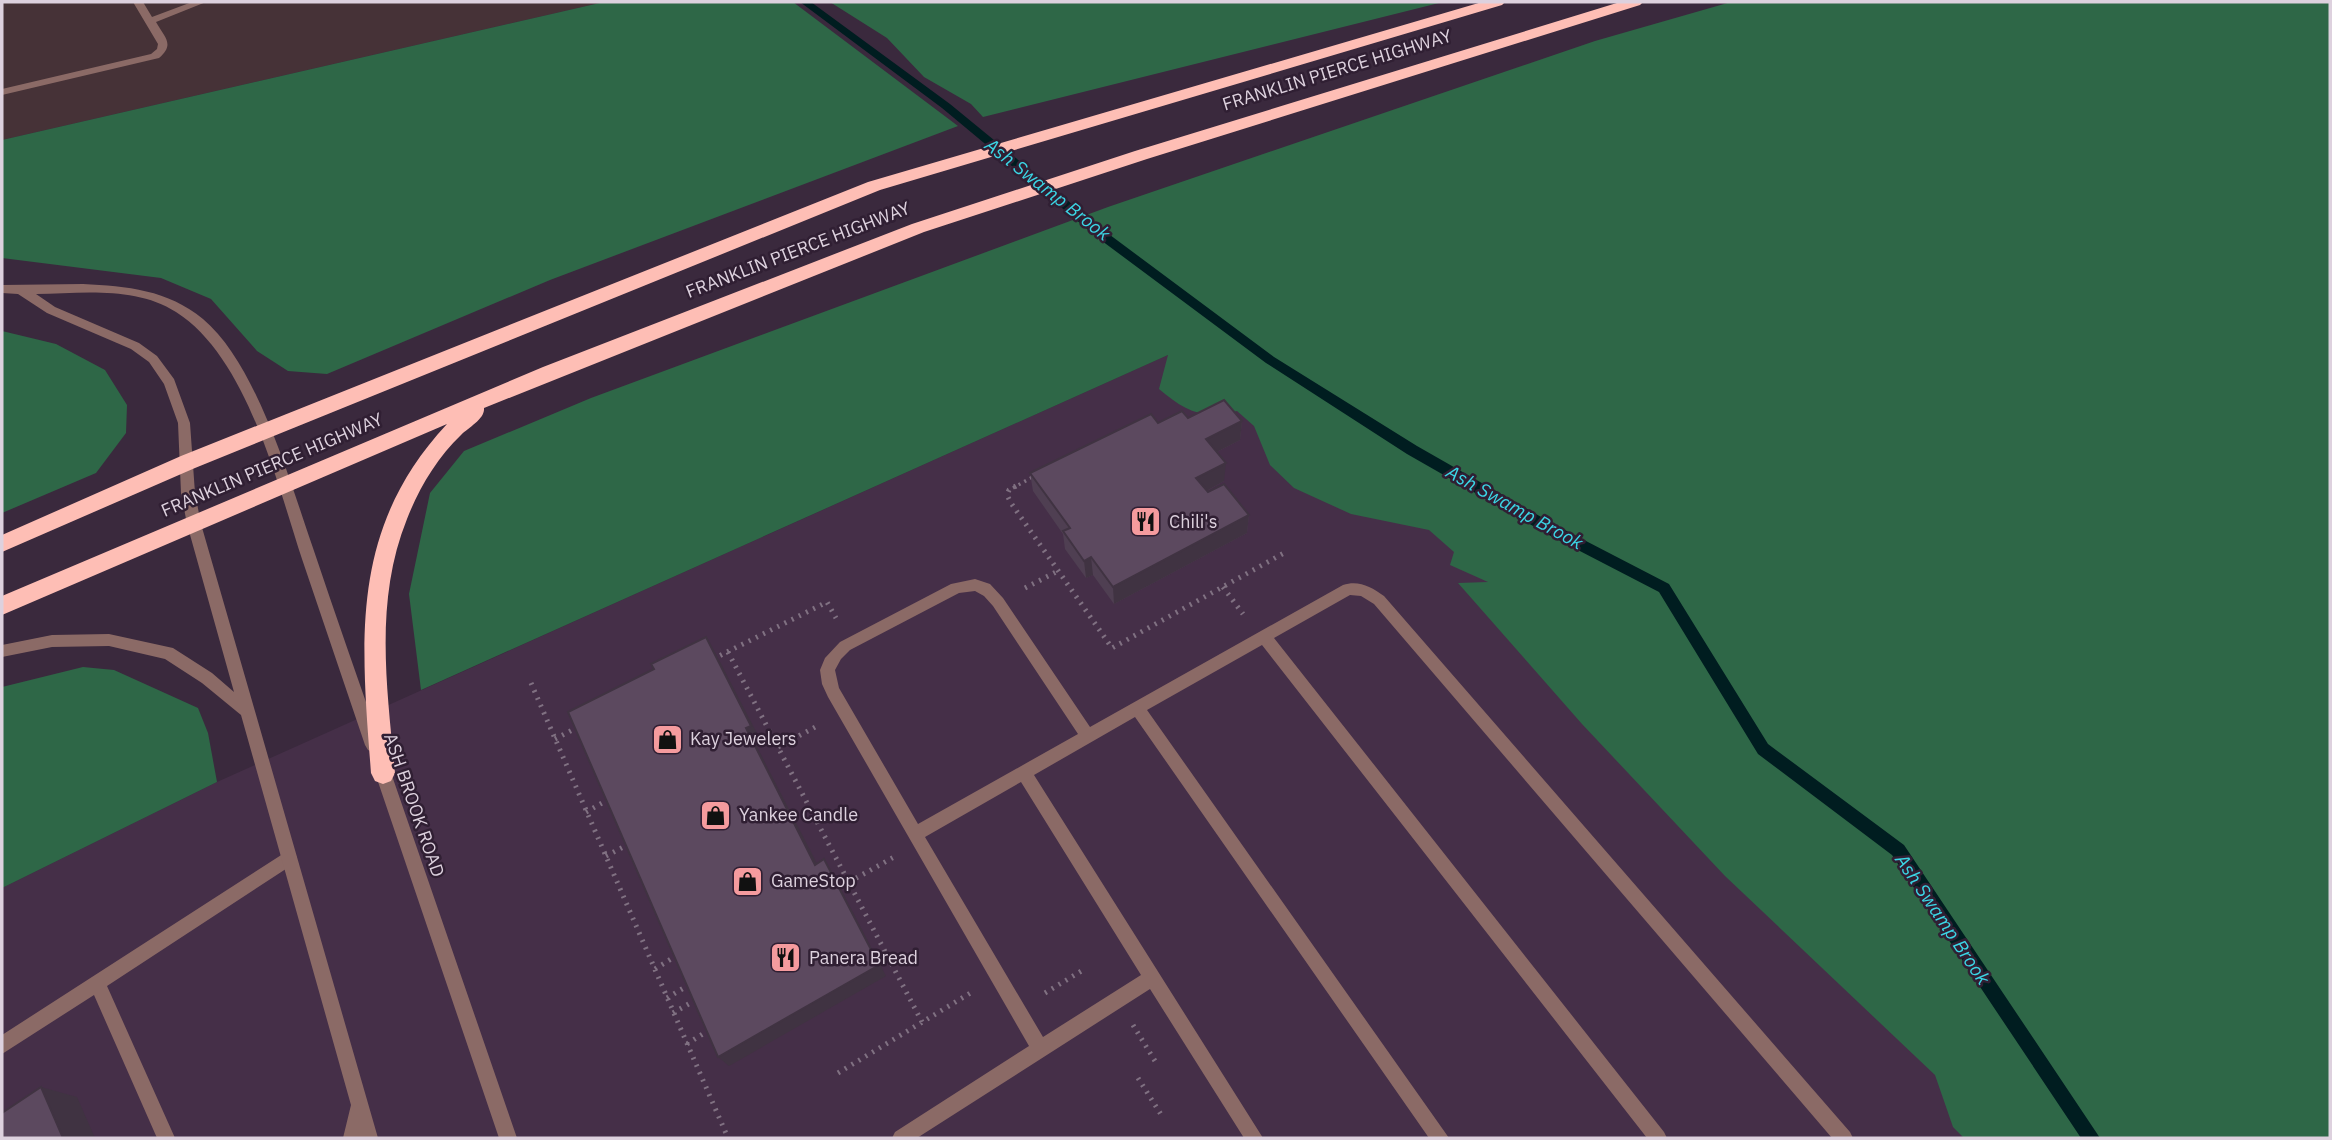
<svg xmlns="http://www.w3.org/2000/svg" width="2332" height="1140" font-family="'IBM Plex Sans',sans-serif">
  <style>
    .built { fill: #452f48 }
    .industrial { fill: #463237 }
    .green { fill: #2e6747 }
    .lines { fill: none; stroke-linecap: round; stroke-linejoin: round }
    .stream { fill: #001d20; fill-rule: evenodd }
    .path-far1 { stroke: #807182; stroke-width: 3.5; stroke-dasharray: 2 4.5; stroke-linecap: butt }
    .path { stroke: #807182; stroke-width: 5; stroke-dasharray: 2 6; stroke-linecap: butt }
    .lane { fill: #8b6a66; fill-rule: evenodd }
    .street { fill: #8b6a66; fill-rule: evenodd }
    .highway { fill: #febeb5; fill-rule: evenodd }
    .wall { fill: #4f3f52 }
    .shaded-wall { fill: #403342 }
    .building { fill: #5c495f; stroke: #403342; stroke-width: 2 }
    .labels { text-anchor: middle; stroke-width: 5; stroke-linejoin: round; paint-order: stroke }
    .street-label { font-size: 18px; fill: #ddd1de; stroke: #301f33 }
    .poi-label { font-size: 18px; fill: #ddd1de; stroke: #301f33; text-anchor: start }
    .water-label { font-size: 19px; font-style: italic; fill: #3bd6e5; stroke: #301f33 }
  </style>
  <rect width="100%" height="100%" fill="#3a293d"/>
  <!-- built -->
  <path class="built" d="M1228 328 2091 1138H2V888L217 782Z"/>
  <!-- industrial -->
  <path class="industrial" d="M2 2H604L2 140Z"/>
  <!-- green -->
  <path class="green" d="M604 2H793L958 126 550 280 327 374 288 371 257 351 211 299 161 278 2 258V140Z
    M830 2H1443L983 117 971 104 924 77 887 38Z
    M1731 2H2330V1138H1964L1953 1127 1935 1075 1725 876 1582 724 1458 583 1488 582 1450 565 1454 552 1429 530 1351 514 1294 488 1270 465 1254 426 1237 411C1202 420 1185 411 1159 389L1168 355 421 690 409 594 430 493 464 451 591 398 1108 207 1595 41Z
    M2 331 56 344 105 370 127 405 126 433 96 473 2 513Z
    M83 667 114 670 198 708 208 733 217 782 2 888V687Z"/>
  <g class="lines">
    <!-- stream -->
    <path class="stream" d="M800 2H811L950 104 1106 232 1274 357 1417 446 1557 526 1669 584 1768 744 1904 845 2100 1138H2081L1892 855 1758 754 1659 592 1547 534 1407 454 1266 363 1098 238 942 108Z"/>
    <!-- path-far1 -->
    <path class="path-far1" d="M1013 488 1036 475"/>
    <!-- path -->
    <path class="path" d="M1016 486 1009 490 1007 495 1011 503 1112 648 1284 553
      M1223 587 1243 614
      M1025 588 1058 571
      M728 652 922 1022
      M713 659 827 602 836 618
      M531 683 728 1138
      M555 739 580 726
      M778 747 819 725
      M586 812 611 798
      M606 856 631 843
      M849 882 894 857
      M655 969 679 954
      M1045 993 1083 970
      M667 998 692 983
      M673 1013 699 998
      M1133 1025 1155 1061
      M687 1044 712 1028
      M838 1073 972 992
      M1138 1078 1162 1116"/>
    <!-- lane -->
    <path class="lane" d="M133 2H143L152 17 192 2H206L156 22C165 38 175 44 159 58L2 95V89L151 54 157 49 158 44Z
      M975 579 990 584 1003 598 1090 727 1343 585C1359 580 1371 587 1384 596L1850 1132 1853 1138H1832L1374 604 1361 596 1350 595 1274 638 1664 1132 1667 1138H1647L1262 645 1147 710 1449 1138H1429L1135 717 1034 775 1263 1138H1244L1150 989 917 1138H892L895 1132 1029 1046 828 697 822 684 820 670 825 658 840 642 951 584ZM975 591 984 596 993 606 1078 734 918 824 839 688 835 670 841 659 850 650 959 593ZM1021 782 1141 975 1043 1037 925 837Z
      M289 850 295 853 297 858 295 863 107 986 175 1138H157L94 995 2 1054V1035Z"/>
    <!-- street -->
    <path class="street" d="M83 284C127 286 168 290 203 319 257 364 290 482 313 548 335 614 358 679 381 745L378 750 373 752 368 750 365 745C344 683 323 621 302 559 277 483 247 357 176 312 136 286 82 293 36 294L55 307 139 343 157 356 174 379 190 423 195 493 201 524 378 1138H343L351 1105 241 715 202 683 165 659 109 646 52 647 2 657V645L52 635 109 634 173 648 212 673 234 692 187 524 181 493 178 423 164 384 149 362 131 349 47 313 18 294 2 293V285Z
      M381 760 386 762 389 767 517 1138H499L373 767 376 762Z"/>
    <!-- highway -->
    <path class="highway" d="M1482 2H1505L1502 5 880 190 195 468 2 552V535L181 456 868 182Z
      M1620 2H1643L1640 5 1147 159 924 232 484 408C485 419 469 427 461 435 437 458 419 488 407 519 374 601 387 688 395 773L391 781 383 784 375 781 371 773C361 641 349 529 447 424L2 615V596L543 367 912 224 1135 151Z"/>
  </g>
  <!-- wall -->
  <path class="wall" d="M1188 418 1242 421 1240 440 1217 452 1224 481 1207 491 1249 515 1247 533 1114 604 1093 575 1086 578 1065 549 1063 534 1033 491 1030 473 1158 423Z"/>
  <!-- shaded-wall -->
  <path class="shaded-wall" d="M1242 421 1240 440 1205 458 1206 439Z
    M1226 463 1224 481 1196 497V478Z
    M1249 515 1247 533 1114 604 1113 587Z
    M1091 557 1093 575 1086 578 1084 561Z
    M706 637 716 654 761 741 755 743 824 877 815 865 746 728Z
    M824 859 832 872 886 976 729 1066 718 1057Z
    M41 1087 77 1097 95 1138H63Z"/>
  <!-- building -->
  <path class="building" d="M1224 400 1242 421 1206 439 1226 463 1196 478 1208 492 1224 484 1249 515 1113 587 1091 557 1084 561 1063 531 1070 528 1030 473 1151 414 1158 423 1182 411 1188 418Z
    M706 637 751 726 746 728 815 865 824 859 879 965 718 1057 568 712 654 669 651 664Z
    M41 1087 63 1138H2V1113Z"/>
  <!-- icons -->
  <defs>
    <symbol id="restaurant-square" viewBox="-11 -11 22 22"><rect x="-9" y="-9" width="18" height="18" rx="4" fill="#f59b9e" stroke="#301f33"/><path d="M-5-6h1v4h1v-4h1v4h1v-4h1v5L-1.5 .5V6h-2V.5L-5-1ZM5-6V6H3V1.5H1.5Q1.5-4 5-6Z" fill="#111"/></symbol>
    <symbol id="shop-square" viewBox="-11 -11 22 22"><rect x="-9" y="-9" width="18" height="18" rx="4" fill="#f59b9e" stroke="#301f33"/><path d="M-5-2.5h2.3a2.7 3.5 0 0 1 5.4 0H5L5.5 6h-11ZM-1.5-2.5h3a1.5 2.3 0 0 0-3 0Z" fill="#111"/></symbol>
  </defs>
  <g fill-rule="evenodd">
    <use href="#restaurant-square" x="1128" y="504" width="35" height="35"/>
    <use href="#shop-square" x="650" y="722" width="35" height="35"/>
    <use href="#shop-square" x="698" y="798" width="35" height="35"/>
    <use href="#shop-square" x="730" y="864" width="35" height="35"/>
    <use href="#restaurant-square" x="768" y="940" width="35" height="35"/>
  </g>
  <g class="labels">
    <!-- street labels -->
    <g class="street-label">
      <text transform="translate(1337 70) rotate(-17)" y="6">FRANKLIN PIERCE HIGHWAY</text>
      <text transform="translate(798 250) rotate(-21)" y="6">FRANKLIN PIERCE HIGHWAY</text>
      <text transform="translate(272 465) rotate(-23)" y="6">FRANKLIN PIERCE HIGHWAY</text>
      <text transform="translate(414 805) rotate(71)" y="6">ASH BROOK ROAD</text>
    </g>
    <!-- poi labels -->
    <g class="poi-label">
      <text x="1169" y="528">Chili's</text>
      <text x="690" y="745">Kay Jewelers</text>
      <text x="739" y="821">Yankee Candle</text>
      <text x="771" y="887">GameStop</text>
      <text x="809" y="964">Panera Bread</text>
    </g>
    <!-- water labels -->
    <g class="water-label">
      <text transform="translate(1048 189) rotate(38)" y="7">Ash Swamp Brook</text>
      <text transform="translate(1515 507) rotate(29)" y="7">Ash Swamp Brook</text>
      <text transform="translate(1943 919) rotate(56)" y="7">Ash Swamp Brook</text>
    </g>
  </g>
  <!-- border -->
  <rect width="2332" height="1140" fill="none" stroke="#ddd1de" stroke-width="7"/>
</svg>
